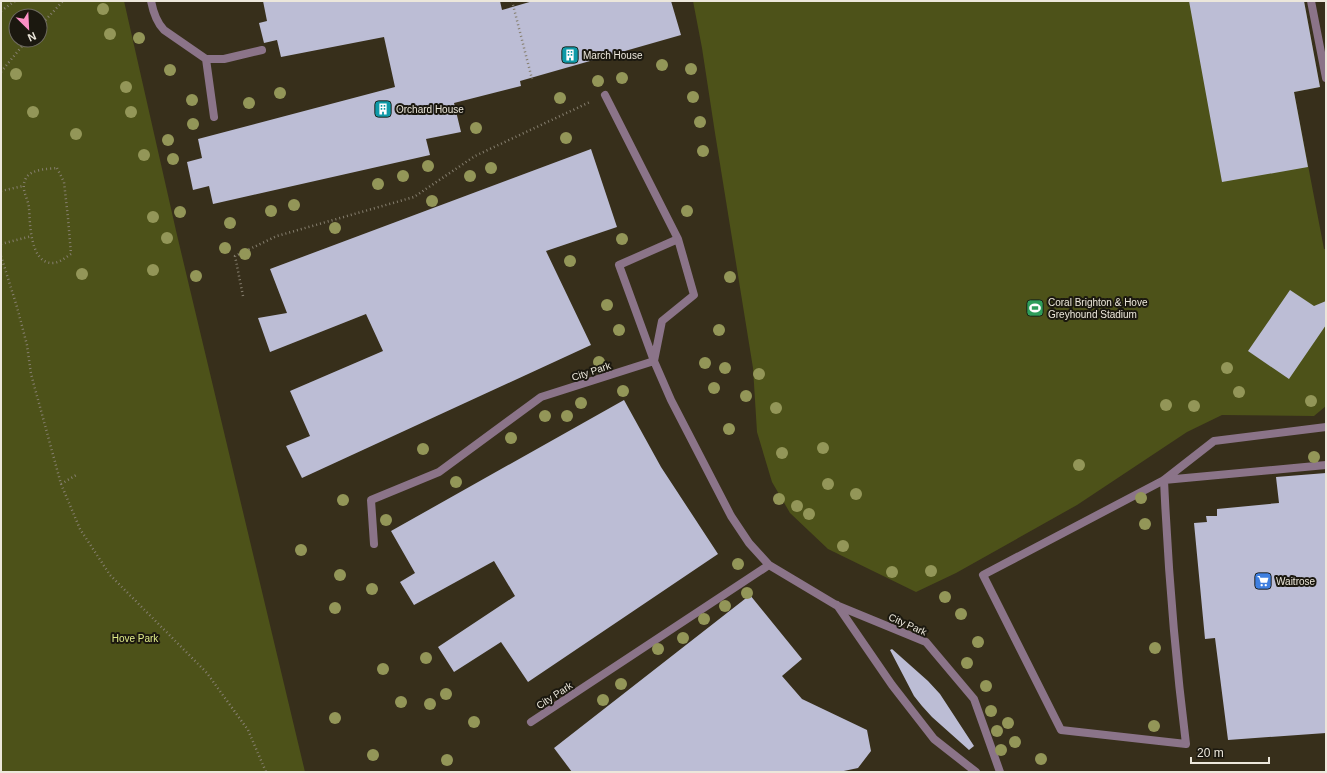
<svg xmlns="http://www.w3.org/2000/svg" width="1327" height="773" font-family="Helvetica,sans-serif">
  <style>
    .green { fill: #4d5219; fill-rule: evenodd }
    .building { fill: #bcbdd5 }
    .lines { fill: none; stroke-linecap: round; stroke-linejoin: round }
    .path { stroke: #867f6f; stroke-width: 2.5; stroke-dasharray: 1 3; stroke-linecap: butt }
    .lane { stroke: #8b7489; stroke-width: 8 }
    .tree { fill: #939658 }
    .labels { text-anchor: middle; stroke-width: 4; stroke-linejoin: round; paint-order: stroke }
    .poi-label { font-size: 10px; fill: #ece7db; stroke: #1b180f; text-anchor: start }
    .street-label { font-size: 10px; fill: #ece7db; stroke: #1b180f }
    .park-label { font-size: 10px; fill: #dfea89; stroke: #1b180f }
  </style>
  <rect width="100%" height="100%" fill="#372f1b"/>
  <!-- green -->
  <path class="green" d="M1 1H124L177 235 305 772H1ZM16 16H40V40H16Z
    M693 1H1304L1320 87 1294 92 1324 249H1326V406L1314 416 1222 415 1187 432 1077 505 956 573 916 592 828 549 790 513 772 482 757 432 753 368 715 133 702 48Z"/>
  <!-- building -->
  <path class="building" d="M263 1H500L502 10 533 1H671L681 35 520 81 521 86 454 103 461 132 426 139 430 155 213 204 209 186 193 190 187 162 202 158 198 139 395 87 384 37 281 57 277 40 264 43 259 23 267 21Z
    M1189 1H1304L1320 87 1294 92 1308 167 1222 182Z
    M591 149 617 227 546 251 591 345 302 478 286 446 310 436 290 391 383 351 366 314 270 352 258 318 287 313 270 269Z
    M1290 290 1314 306 1326 301V325L1289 379 1248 351Z
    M624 400 661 467 718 554 528 682 501 642 454 672 438 647 515 596 494 561 414 605 400 582 415 573 391 531Z
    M1326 473V733L1228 740 1215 638 1205 639 1194 523 1207 522 1206 516H1217V509L1279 503 1276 477Z
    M750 595 802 659 782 676 802 699 867 730 871 751 858 768 839 772H572L554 748Z
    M892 649 928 681 940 694 974 746 969 750 932 717 922 706 914 696 890 650Z"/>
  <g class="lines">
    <!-- path -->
    <path class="path" d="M512 1 532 79
      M1 11 15 1
      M40 26 63 1
      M1 72 27 40
      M57 168 64 182 68 218 71 254C65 258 59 263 52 263 30 263 30 223 29 208 28 197 20 190 26 178 31 169 48 169 57 168Z
      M1 191 23 186
      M1 244 32 236
      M1 256 17 307 27 345 31 374 61 484 80 529 110 575 207 673 248 730 266 772
      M243 296 235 256 277 236 414 197 475 156 590 102
      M61 484 78 474"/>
    <!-- lane -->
    <path class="lane" d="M151 1C153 11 157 23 164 30L206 59 214 117
      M1311 1 1326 78
      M206 59H224L262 50
      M605 95 678 239
      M654 361 662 321 694 295 678 239 619 265 654 361 671 400 731 516 749 543 769 565 836 605 926 642 974 699 1000 772
      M1326 427 1214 441 1164 480 983 575 1061 730 1186 744C1175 656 1168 568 1164 480L1326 465
      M374 544 371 500 439 472 541 397 654 361
      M837 605 892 685 934 739 976 772
      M531 722 769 565"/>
  </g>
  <!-- trees -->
  <g class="tree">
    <circle cx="103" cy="9" r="6"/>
    <circle cx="110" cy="34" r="6"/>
    <circle cx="139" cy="38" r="6"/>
    <circle cx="662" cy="65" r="6"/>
    <circle cx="691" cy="69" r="6"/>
    <circle cx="170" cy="70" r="6"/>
    <circle cx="16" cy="74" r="6"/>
    <circle cx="622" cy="78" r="6"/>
    <circle cx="598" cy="81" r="6"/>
    <circle cx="126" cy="87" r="6"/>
    <circle cx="280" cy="93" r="6"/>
    <circle cx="693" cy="97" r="6"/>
    <circle cx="560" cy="98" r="6"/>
    <circle cx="192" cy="100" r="6"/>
    <circle cx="249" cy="103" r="6"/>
    <circle cx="33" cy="112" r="6"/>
    <circle cx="131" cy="112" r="6"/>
    <circle cx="700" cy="122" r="6"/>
    <circle cx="193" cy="124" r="6"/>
    <circle cx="476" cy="128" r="6"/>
    <circle cx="76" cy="134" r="6"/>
    <circle cx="566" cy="138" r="6"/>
    <circle cx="168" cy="140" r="6"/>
    <circle cx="703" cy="151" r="6"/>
    <circle cx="144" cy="155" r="6"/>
    <circle cx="173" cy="159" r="6"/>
    <circle cx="428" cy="166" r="6"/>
    <circle cx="491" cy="168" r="6"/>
    <circle cx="403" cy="176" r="6"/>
    <circle cx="470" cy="176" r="6"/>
    <circle cx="378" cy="184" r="6"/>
    <circle cx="432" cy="201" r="6"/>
    <circle cx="294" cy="205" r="6"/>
    <circle cx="271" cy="211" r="6"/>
    <circle cx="687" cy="211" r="6"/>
    <circle cx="180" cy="212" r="6"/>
    <circle cx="153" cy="217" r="6"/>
    <circle cx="230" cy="223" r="6"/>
    <circle cx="335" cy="228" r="6"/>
    <circle cx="167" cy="238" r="6"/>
    <circle cx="622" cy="239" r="6"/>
    <circle cx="225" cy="248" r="6"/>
    <circle cx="245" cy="254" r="6"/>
    <circle cx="570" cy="261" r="6"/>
    <circle cx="153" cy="270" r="6"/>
    <circle cx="82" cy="274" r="6"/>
    <circle cx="196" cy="276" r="6"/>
    <circle cx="730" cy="277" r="6"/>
    <circle cx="607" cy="305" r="6"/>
    <circle cx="619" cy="330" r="6"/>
    <circle cx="719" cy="330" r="6"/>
    <circle cx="599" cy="362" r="6"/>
    <circle cx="705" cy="363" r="6"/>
    <circle cx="725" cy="368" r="6"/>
    <circle cx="1227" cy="368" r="6"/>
    <circle cx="759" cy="374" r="6"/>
    <circle cx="714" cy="388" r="6"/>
    <circle cx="623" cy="391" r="6"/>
    <circle cx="1239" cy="392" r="6"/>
    <circle cx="746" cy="396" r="6"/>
    <circle cx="1311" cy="401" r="6"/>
    <circle cx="581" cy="403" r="6"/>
    <circle cx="1166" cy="405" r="6"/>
    <circle cx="1194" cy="406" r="6"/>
    <circle cx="776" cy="408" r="6"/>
    <circle cx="545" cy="416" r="6"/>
    <circle cx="567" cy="416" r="6"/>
    <circle cx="729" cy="429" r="6"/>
    <circle cx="511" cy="438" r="6"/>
    <circle cx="823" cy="448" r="6"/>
    <circle cx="423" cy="449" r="6"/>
    <circle cx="782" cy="453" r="6"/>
    <circle cx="1314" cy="457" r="6"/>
    <circle cx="1079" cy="465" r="6"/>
    <circle cx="456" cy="482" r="6"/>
    <circle cx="828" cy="484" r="6"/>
    <circle cx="856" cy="494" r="6"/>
    <circle cx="1141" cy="498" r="6"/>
    <circle cx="779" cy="499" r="6"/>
    <circle cx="343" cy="500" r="6"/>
    <circle cx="797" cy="506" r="6"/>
    <circle cx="809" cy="514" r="6"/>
    <circle cx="386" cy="520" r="6"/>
    <circle cx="1145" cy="524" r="6"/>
    <circle cx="843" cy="546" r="6"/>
    <circle cx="301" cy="550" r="6"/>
    <circle cx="738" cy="564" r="6"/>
    <circle cx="931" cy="571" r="6"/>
    <circle cx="892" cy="572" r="6"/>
    <circle cx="340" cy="575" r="6"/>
    <circle cx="372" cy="589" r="6"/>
    <circle cx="747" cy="593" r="6"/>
    <circle cx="945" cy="597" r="6"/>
    <circle cx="725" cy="606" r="6"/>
    <circle cx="335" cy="608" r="6"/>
    <circle cx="961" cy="614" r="6"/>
    <circle cx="704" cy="619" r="6"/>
    <circle cx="683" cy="638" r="6"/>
    <circle cx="978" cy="642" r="6"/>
    <circle cx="1155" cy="648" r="6"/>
    <circle cx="658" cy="649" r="6"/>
    <circle cx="426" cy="658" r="6"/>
    <circle cx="967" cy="663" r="6"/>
    <circle cx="383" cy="669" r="6"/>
    <circle cx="621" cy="684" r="6"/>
    <circle cx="986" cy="686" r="6"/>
    <circle cx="446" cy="694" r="6"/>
    <circle cx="603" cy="700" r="6"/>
    <circle cx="401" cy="702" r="6"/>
    <circle cx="430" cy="704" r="6"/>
    <circle cx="991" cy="711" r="6"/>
    <circle cx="335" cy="718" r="6"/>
    <circle cx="474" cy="722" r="6"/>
    <circle cx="1008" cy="723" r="6"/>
    <circle cx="1154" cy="726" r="6"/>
    <circle cx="997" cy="731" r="6"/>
    <circle cx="1015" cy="742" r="6"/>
    <circle cx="1001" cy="750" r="6"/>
    <circle cx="373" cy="755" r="6"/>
    <circle cx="1041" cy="759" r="6"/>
    <circle cx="447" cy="760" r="6"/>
  </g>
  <!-- icons -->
  <defs>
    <symbol id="building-square" viewBox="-11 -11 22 22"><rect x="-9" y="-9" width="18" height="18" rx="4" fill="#0f9aa8" stroke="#1b180f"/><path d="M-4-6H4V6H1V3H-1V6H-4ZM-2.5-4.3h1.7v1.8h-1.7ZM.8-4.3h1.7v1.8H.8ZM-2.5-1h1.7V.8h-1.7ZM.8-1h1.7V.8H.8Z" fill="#fff"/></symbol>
    <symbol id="stadium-square" viewBox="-11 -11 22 22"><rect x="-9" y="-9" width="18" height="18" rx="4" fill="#2e9e5b" stroke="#1b180f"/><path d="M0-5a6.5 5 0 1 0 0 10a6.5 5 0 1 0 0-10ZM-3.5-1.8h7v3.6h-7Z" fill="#fff"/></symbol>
    <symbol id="supermarket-square" viewBox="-11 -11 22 22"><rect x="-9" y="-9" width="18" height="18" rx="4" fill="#3f7fe0" stroke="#1b180f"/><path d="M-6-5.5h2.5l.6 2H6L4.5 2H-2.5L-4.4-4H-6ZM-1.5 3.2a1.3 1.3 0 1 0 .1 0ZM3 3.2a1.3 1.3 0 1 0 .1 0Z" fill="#fff"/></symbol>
  </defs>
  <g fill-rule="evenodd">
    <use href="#building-square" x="560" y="45" width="20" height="20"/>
    <use href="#building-square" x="373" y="99" width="20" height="20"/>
    <use href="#stadium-square" x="1025" y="298" width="20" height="20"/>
    <use href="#supermarket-square" x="1253" y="571" width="20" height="20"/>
  </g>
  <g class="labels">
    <!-- poi labels -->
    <g class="poi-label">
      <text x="583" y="59">March House</text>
      <text x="396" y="113">Orchard House</text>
      <text x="1048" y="306">Coral Brighton &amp; Hove<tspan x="1048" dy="12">Greyhound Stadium</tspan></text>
      <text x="1276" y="585">Waitrose</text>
    </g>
    <!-- street labels -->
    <g class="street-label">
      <text transform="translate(591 371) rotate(-18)" y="4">City Park</text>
      <text transform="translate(908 624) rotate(24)" y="4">City Park</text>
      <text transform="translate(554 695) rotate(-33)" y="4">City Park</text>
    </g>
    <!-- park labels -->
    <g class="park-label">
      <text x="135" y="642">Hove Park</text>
    </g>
  </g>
  <!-- border -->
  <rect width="1327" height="773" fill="none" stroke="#ece7db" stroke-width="4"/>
  <!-- north arrow -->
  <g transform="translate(28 28) rotate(156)"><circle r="19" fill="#1b180f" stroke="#6f6b61"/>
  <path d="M0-3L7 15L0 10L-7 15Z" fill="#fb8fc5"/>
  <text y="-6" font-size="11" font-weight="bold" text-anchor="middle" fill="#ece7db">N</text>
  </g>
  <!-- scale -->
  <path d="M1191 757v6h78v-6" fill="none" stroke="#ece7db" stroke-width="2"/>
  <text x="1197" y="757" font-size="12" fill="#ece7db" stroke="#1b180f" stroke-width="3" paint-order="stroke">20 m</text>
</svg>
